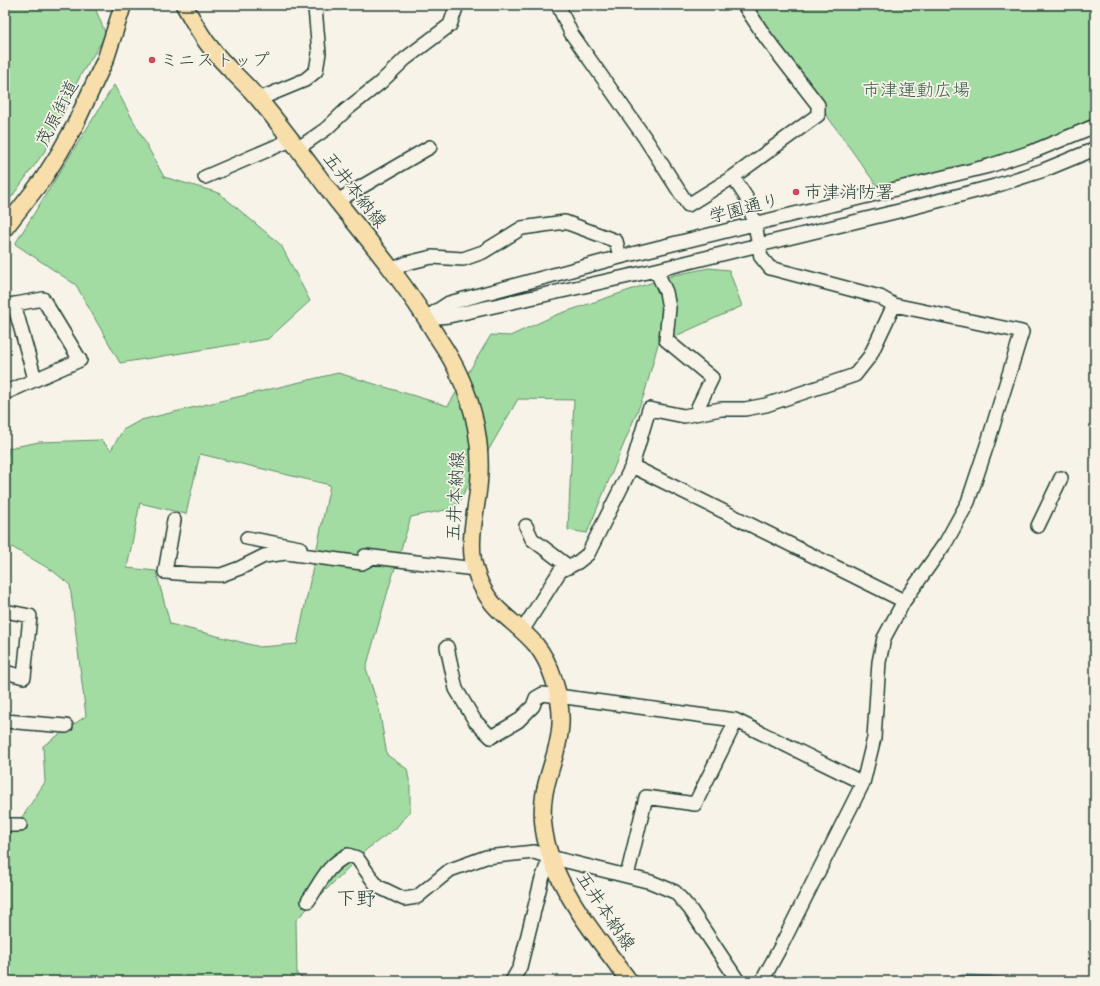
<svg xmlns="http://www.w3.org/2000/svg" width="1100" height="986" font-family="'Indie Flower','Klee One',sans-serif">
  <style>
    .green { fill: #a3dca2; stroke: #618c6b; fill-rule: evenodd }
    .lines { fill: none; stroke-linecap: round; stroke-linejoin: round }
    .stream { stroke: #6390a4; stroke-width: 3.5 }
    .minor-casing { stroke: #1f3d34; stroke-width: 16 }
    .major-casing { stroke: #1f3d34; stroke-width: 19 }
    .minor { stroke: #f7f3e8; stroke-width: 13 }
    .major { stroke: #f8deab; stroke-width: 16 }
    .poi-dot { fill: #d1495b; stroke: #f7f3e8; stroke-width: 1.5 }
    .labels { text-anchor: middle; stroke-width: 3.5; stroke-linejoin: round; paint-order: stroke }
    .poi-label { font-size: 18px; fill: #1f3d34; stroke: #f7f3e8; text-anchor: start }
    .park-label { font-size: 18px; fill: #395d4a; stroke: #f7f3e8 }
    .street-label { font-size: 18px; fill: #1f3d34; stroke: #f7f3e8 }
    .quarter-label { font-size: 20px; fill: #1f3d34; stroke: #f7f3e8 }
  </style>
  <rect width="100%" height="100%" fill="#f7f3e8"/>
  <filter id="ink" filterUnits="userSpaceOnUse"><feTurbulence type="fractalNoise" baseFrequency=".025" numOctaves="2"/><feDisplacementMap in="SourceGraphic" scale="8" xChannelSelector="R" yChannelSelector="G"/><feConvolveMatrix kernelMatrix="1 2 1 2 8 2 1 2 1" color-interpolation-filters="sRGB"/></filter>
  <g filter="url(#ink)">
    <!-- green -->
    <path class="green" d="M5 5H94L106 35 80 76 47 148 5 206Z
      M748 5H1086L1095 17V117C1027 153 951 169 877 186Z
      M114 85 164 177 219 193 281 245 310 301 268 339 120 363 76 285 15 244Z
      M709 268 729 270 742 306 658 344 644 395 587 533 568 530 574 400 518 399 455 508 411 517 389 587 366 668 379 709 387 755 407 769 410 785V811L396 828 367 849 296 920 297 975 310 981H5V838L25 813 45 782 43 746 86 716 70 585 53 571 5 543V468L9 448 39 442 101 440 111 450 123 430 141 420 338 373 448 406 491 335 510 336 556 315 674 275ZM200 454 330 485 297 644 260 647 170 624 156 571 127 568 140 503 186 514Z"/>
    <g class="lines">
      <!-- stream -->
      <path class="stream" d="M948 981 963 976 988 977 1030 981"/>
      <defs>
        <path id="minor" d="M558 5 571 33 645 138 688 205 733 177 818 115V105L766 38 744 5
          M259 99 305 80 316 71 319 53 315 8 311 5
          M297 149 326 129 346 110 380 83 405 59 450 25 457 5
          M205 177 291 140
          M733 177 746 197 755 224 761 257 770 268 880 297 894 305 1022 332 988 442 968 502 946 542 904 601 884 638 879 662 874 738 863 783 781 946 762 981
          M337 201 430 147
          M391 270 407 263 432 257 463 259 483 252 522 228 565 222 616 241 620 257
          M656 270 666 292 669 308 666 340 712 378 698 407V413
          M14 304 35 379
          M5 306 43 299 80 360 5 393
          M426 318 449 303 620 257 989 166 1034 151 1095 126
          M428 318 449 316 656 270 903 210 995 186 1044 170 1095 149
          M632 466 904 601
          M174 520 165 572 189 574 221 575 240 568 264 556 286 553 362 563 373 557
          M526 526 532 539 569 567
          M1038 526 1061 478
          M247 538 300 548
          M365 556 475 569
          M5 611 30 616 24 677 5 672
          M522 631 560 571 578 562 588 554 632 466 649 409 684 416 721 409H745L766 405 855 375 870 356 894 305
          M447 647 456 689 475 721 491 737 518 721 533 706 536 698 543 694 735 720 863 783
          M5 721 66 726
          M5 825H20
          M627 876 646 797 695 804 736 721
          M308 901C321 882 326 866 348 855L357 858 377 886 404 899 417 897 450 870 486 857 534 852 550 857 651 882 675 892 690 909 738 981
          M512 981 520 967 541 882 550 857"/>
        <path id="major" d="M184 5C193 20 200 35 211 48 226 68 246 83 261 102 288 134 312 168 337 201 373 245 409 289 438 338 446 350 454 363 460 377 475 409 482 447 479 482 477 508 469 534 473 560 477 581 487 600 503 614 514 624 526 633 536 645 544 655 550 668 554 680 559 696 562 714 560 730 558 753 547 774 544 796 533 865 592 929 629 981
          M5 228 43 179 60 152 74 127 106 58 123 5"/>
      </defs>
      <!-- minor casing -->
      <use href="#minor" class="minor-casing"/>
      <!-- major casing -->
      <use href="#major" class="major-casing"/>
      <!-- minor -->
      <use href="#minor" class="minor"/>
      <!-- major -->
      <use href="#major" class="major"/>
    </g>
  </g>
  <!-- markers -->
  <g class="poi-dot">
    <circle cx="152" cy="60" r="4"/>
    <circle cx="796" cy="192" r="4"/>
  </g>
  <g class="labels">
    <!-- poi labels -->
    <g class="poi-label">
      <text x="160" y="66">ミニストップ</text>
      <text x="804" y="198">市津消防署</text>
    </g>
    <!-- park labels -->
    <g class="park-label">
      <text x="916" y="96">市津運動広場</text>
    </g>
    <!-- street labels -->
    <g class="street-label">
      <text transform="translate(57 113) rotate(-63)" y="6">茂原街道</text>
      <text transform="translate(355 190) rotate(52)" y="6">五井本納線</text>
      <text transform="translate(744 208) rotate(-14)" y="6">学園通り</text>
      <text transform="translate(455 496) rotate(-87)" y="6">五井本納線</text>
      <text transform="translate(606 911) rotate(56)" y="6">五井本納線</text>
    </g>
    <!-- quarter labels -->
    <g class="quarter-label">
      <text x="356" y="905">下野</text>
    </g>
  </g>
  <!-- margin -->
  <rect width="1100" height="986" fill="none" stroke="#f7f3e8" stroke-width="20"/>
  <rect x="10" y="10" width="1080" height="966" fill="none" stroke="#1f3d34" stroke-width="1.5" filter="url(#ink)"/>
</svg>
